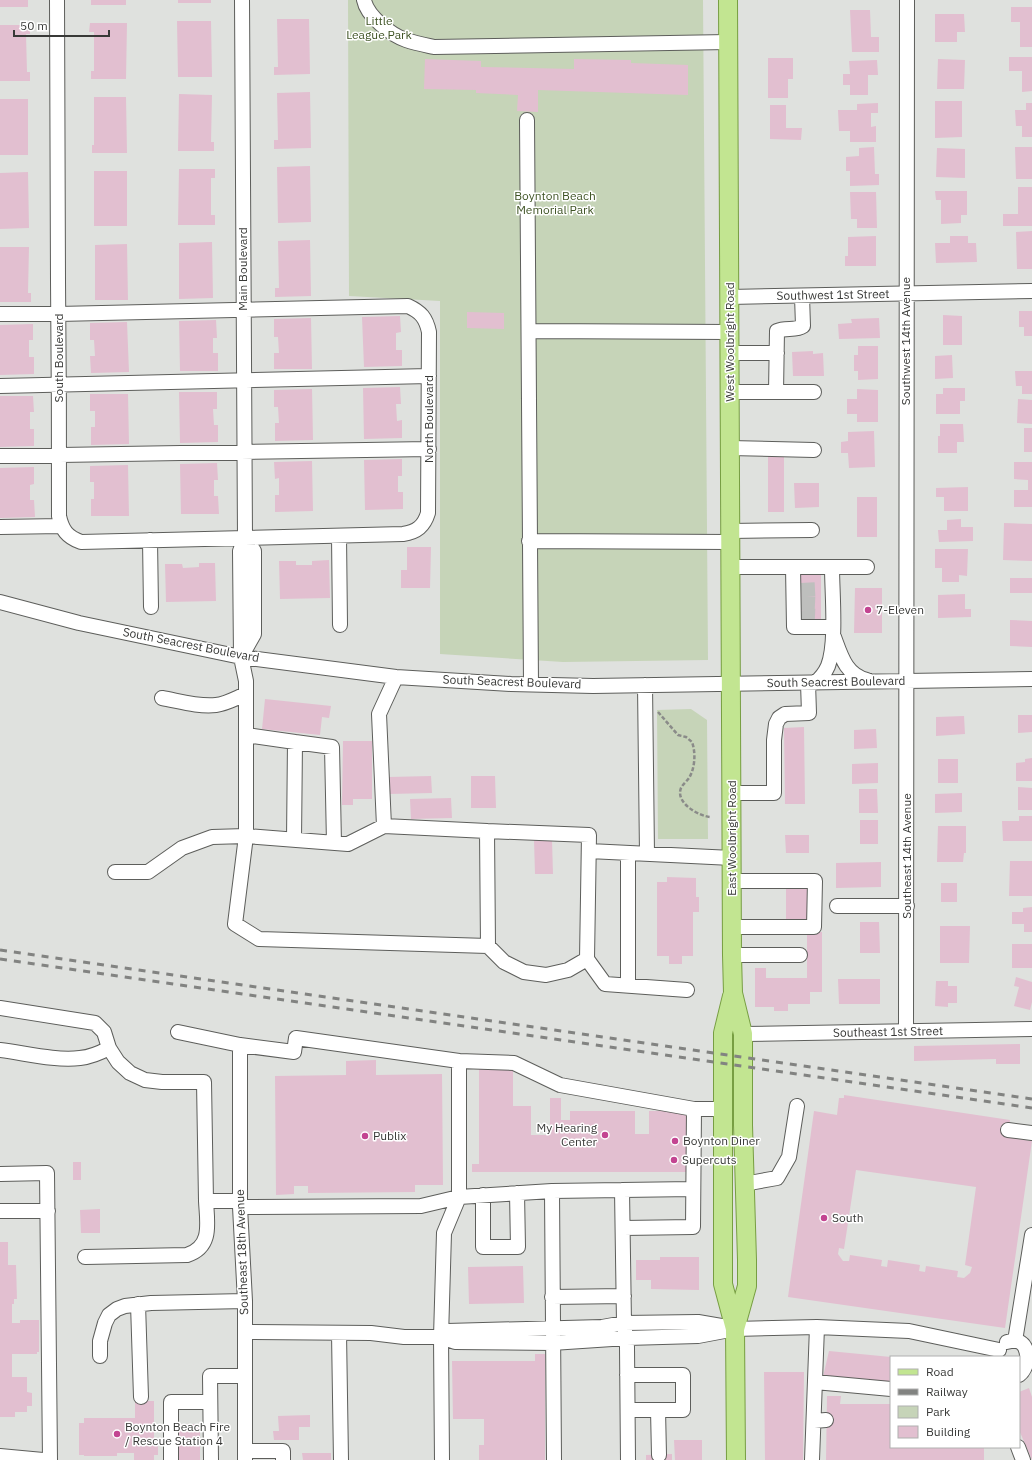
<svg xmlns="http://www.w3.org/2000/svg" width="1032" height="1460" font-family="'IBM Plex Sans',sans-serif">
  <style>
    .green { fill: #c6d4b8 }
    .building { fill: #e2bfd0; fill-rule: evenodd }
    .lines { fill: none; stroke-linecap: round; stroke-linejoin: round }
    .minor-tunnel { stroke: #bebfbd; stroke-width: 14; stroke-dasharray: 14 7; stroke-linecap: butt }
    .minor-casing { stroke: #5d5e5b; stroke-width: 16 }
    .major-casing { stroke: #779e42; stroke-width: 20 }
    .path { stroke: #8a8b89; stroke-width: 2.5; stroke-dasharray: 4 2; stroke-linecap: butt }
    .minor { stroke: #fff; stroke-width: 14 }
    .major { stroke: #c2e591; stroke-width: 18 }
    .rail { stroke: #828381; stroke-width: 3; stroke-dasharray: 7 7; stroke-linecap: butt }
    .poi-dot { fill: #c34491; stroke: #fff; stroke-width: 1.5 }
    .labels { text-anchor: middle; stroke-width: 3; stroke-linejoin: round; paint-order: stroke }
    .park-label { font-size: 12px; fill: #3e5324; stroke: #fff }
    .street-label { font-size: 12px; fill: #383937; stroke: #fff }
    .poi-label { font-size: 12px; fill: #383937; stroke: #fff; text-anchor: start }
  </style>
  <rect width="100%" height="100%" fill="#dfe1de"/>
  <!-- green -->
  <path class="green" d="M348 0H703L708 660 563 662 440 654V301L349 296Z
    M691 709 707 720 708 839H658L657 710Z"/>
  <!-- building -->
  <path class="building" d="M0 0H28V7H0Z
    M91 0H126V5H91Z
    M178 0H211V3H178Z
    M1011 7H1032V47H1020V22H1011Z
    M850 10H870L871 37H879V52H852Z
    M935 14H964L965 32H957V42H935Z
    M277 19H309L310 74 274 75V67H278Z
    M177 21H211L212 77H178Z
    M90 23H127L126 79H91V71H94V32H89Z
    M0 25H30V34H26L27 72H30V81H0Z
    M1009 57H1032V91L1022 92V71H1009Z
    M768 58H793V79H788V98H768Z
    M425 59 481 61V67L574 69V59L631 60V63L688 65V95L538 90V112L517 111 518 95 476 93V90L424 89Z
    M938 59 965 60 964 89H937Z
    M877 60 878 75H868V95H850V85H843V74H850L849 61Z
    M310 92 311 148 274 149V140H278L277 93Z
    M179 94 212 95 211 142H214V151H178Z
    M94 97H126L127 153H92V145H94Z
    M0 99H28V155H0Z
    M935 101H962V137L935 138Z
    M878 103V113H871V127L876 126V142H850V131H839L838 110H857V104Z
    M1026 103H1032V137H1022V126H1016L1015 110H1026Z
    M770 105H786V128H802L801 140 770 139Z
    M874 147 875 174H879V185L850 186V171H846V157L859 156V148Z
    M1015 147H1032V179H1016Z
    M937 148 965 149V178L936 177Z
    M310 166 311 222 278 223 277 167Z
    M179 169H215V178H211V215H215V225H178Z
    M94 171H127V226H94Z
    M28 172 29 228 0 229V173Z
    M1018 187H1032V226H1003V214H1018Z
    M935 191H967V215H961V223L941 224V200H936Z
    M850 192H876L877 228H857V219H851Z
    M1032 231V269H1017L1016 232Z
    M876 236V266H845V256H848V237Z
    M950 236H968V243H976L977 262 936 263 935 243H950Z
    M310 240 311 296 275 297V288H279L278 241Z
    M212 242 213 298 179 299V243Z
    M127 244 128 300H95V245Z
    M0 247H29L28 293H31V302H0Z
    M1019 311H1032V336H1024V327H1019Z
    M467 312 504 313V329L467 328Z
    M943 315 962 316V345H943Z
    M400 316 401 332 396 333V350H402V366L364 367 362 317Z
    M311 318 312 369H274V353H279L278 337H274V319Z
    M879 318 880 338 839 339 838 324 852 323 851 319Z
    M216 320 217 338H213V353H218V371H180L179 321Z
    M127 322 129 372 91 373 90 356H95L94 340H90V323Z
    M33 324V340H29V357H34V374L0 375V325Z
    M858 346H878V379L858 380V371H854V355H858Z
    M813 351V354L823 353 824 376H793L792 352Z
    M952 355 953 378 935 379V356Z
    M1015 371H1032V394H1022V386H1016Z
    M400 387 401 404H396L397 421 402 420V438L364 439 363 388Z
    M943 388H965V401H960V414H936V394H943Z
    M312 389 313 440 275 441V423H279L278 407H274V390Z
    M857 389 878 390V422H857V414H847V399H857Z
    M179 392H217V409H213L214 425H218V442L180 443Z
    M90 394H128L129 444 91 445V427H95V411H90Z
    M0 396H33L34 412H30V429H34V446L0 447Z
    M1018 399 1032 400V424L1017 423Z
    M940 424H963L964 442H957V453H938V436H940Z
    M1024 428H1032V452H1024Z
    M874 431 875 467 849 468 848 453H841V442L848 441V432Z
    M768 454H784V512H768Z
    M402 459V476H398V492H403V509L365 510 364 460Z
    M312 461 313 511 275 512V495H279V478L275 479 274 462Z
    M1014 462H1032V507H1014V490H1028V480L1014 479Z
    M217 463 218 480H214V496H218L219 514H181L180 464Z
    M128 465 129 516H91V499H94V482H90V466Z
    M34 467V484L30 485V500H34L35 517 0 518V468Z
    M794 483H819V507L795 508Z
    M968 487V511H944V497H936V488Z
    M857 497H877V537H857Z
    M961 519V527H973V541L939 542 938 530H947V520Z
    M1004 523 1032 524V561L1003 560Z
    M407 547H431L430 588H401V570H407Z
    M935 549H968L967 576 959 575V582H942V568H935Z
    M329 560 330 598 280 599 279 561H296V565H312V561Z
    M199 563H215L216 601 166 602 165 564H182L183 568 199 567Z
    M801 570H821V620H801Z
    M1010 578H1032V593H1010Z
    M855 588H882V633H854Z
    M965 594V609H971V617L938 618V595Z
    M1010 620 1032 621V647L1010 646Z
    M265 699 331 706 329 718 322 717 320 735 262 729Z
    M1018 715H1032V732L1018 733Z
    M964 716 965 734 936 736V717Z
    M804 727 805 804H785L784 728Z
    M876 729 877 748 854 749V730Z
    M343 741H372V799H353V805H342Z
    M1032 758V781H1016V763L1025 762V759Z
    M938 759H958V783H938Z
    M878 763V783L852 784V764Z
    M431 776 432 793 389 794V777Z
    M471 776H495L496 808H471Z
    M1018 787 1032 788V810H1018Z
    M859 789H877L878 813H859Z
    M962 793V812L935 813V794Z
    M451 798 452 818 411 819 410 799Z
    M1019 816H1032V841H1003L1002 821H1019Z
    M860 820H878V844H860Z
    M938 826H966V853H964L963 862H937Z
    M785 835H809V853H786Z
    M534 840H552L553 874H535Z
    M1010 861H1032V896H1009Z
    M881 862V887L836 888V863Z
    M667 877 696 878V897H699V912H693V956H682V964H669V956H657V882H667Z
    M941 883H957V902H941Z
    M808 886 809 922H786V887Z
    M1032 907V932H1024V924H1012V912H1023V908Z
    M860 922H879L880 953H860Z
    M940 926H970L969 963H940Z
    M807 932H822V992H810V1004H788V1011H774V1007H755V968H766V978H807Z
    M1012 944H1032V968H1012Z
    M1016 977 1032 982V1002L1030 1010 1014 1006 1019 987 1014 986Z
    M838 979H880V1004H839Z
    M936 981H948V986H957V1003H948V1007L935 1006Z
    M1020 1044V1064H996V1059L914 1061V1046Z
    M376 1060V1075L442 1074 443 1185H415V1192L308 1193V1186H294V1194L276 1195 275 1076 346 1075V1061Z
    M479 1068H513V1106H531V1135H550V1098H561V1120H570V1111H635V1134H649V1111H686V1172H472V1164H479Z
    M844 1095 1010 1120 1007 1137 1032 1141 1005 1328 788 1297 814 1111 837 1115 839 1098H844ZM856 1170 976 1187 965 1265 972 1267 970 1273 964 1278 957 1277 958 1271 926 1266 925 1272 919 1271 920 1265 888 1260 887 1267 881 1266 882 1260 850 1255 849 1261H843L838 1254 839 1248 844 1249Z
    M73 1162H81V1180H73Z
    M100 1209V1233H81L80 1210Z
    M0 1242H8V1265H16L17 1299H14V1304H12V1323H20V1320H39V1352H37V1354H12V1377H27V1392L32 1393V1406H27V1412H15V1417H0Z
    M660 1257H699V1290L651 1289V1280H636V1260H660Z
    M523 1266 524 1303 469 1304 468 1267Z
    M829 1351 891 1357V1384L823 1377Z
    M535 1354H545V1460H479V1445H484V1419H453L452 1361H535Z
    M764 1372H804L803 1460H765Z
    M1029 1388 1032 1397V1460L1019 1430V1392Z
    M827 1396H841L840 1404H891V1447H984V1460H826Z
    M135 1401H154V1445H158V1455H154V1460H134V1453H117V1456H84V1455H79V1423H84V1418H135Z
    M310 1415V1427H299V1440H274L273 1431H279L278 1416Z
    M174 1424H200V1460H175Z
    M674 1440H702V1460H675Z
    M302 1453H331V1460H303Z
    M672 1454V1460H646V1455Z"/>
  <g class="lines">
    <!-- minor-tunnel -->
    <path class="minor-tunnel" d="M801 590 821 589
      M801 603 821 604
      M801 615 821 616"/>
    <defs>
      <path id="minor" d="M242 0 245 538 240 551 241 657 246 681V836L348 844 384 826 379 714 396 677
        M364 0C367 16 391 35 406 40 415 43 425 45 434 47L728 42
        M527 120 531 684
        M730 297 1032 291
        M0 314H58L408 306C421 312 426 318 429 332L428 513C424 526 417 532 403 534L81 542C67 537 62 530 59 516 59 438 59 359 58 281L57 0
        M529 331 730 332
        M730 353H777
        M0 386 429 376
        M730 392H814
        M776 392 777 331C785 327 796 331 803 326L802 296
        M730 448 814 450
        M0 456 429 449
        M0 527 61 526
        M730 531 812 530
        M339 536 340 625
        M150 540 151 607
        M529 541 730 542
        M730 567H832C832 593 837 643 828 666 825 673 821 678 815 683
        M793 567 794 627H833
        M832 567H867
        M0 602 79 623 241 657 396 677 511 684 593 686 1032 679
        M834 637C841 656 846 675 867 680
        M241 657 254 634V551L245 538
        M645 685 647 854
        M162 698C179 701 198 707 216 705 226 704 236 698 246 694
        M246 735 295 742 294 840
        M295 742 332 747 334 843
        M732 793H774V740L776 724 779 718 785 714 809 713 808 683
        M384 826 487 831 488 946 504 962 524 972 546 975 568 970 587 959 589 835 487 831
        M589 851 732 858
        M628 853V985
        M115 872H148L182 848 212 837 246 836 235 924 259 939 488 946
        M732 881H815L814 927H732
        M837 906H907
        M732 955H800
        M587 959 605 984 687 990
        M0 1008 95 1023 104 1032 109 1048 118 1062 130 1073 145 1080 162 1082H204L206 1201H240
        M906 1031 907 0
        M178 1032 240 1045 294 1052 296 1038 459 1061
        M743 1034 1032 1029
        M240 1045V1207L245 1301V1460
        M0 1050C25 1053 55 1061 80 1058 90 1057 100 1053 109 1048
        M1008 1130 1032 1133
        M0 1174 47 1173 50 1460
        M744 1184 777 1178 789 1157 797 1106
        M552 1191 554 1460
        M483 1195V1247H518L517 1193
        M240 1207 421 1206 459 1197V1061L514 1063 560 1085 694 1109
        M0 1211H48
        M623 1228 693 1227 694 1109H723
        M85 1257 187 1255C213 1247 207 1222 206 1201
        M552 1297 624 1296
        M138 1304 141 1397
        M245 1332 371 1333 404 1337H441L455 1342 552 1343 627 1338 698 1336 735 1329 817 1327 909 1331 999 1350
        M339 1333 341 1460
        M441 1337 447 1331 602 1327 624 1323 698 1322 727 1327
        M1015 1341 1032 1235
        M1007 1342C1030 1334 1032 1365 1019 1375
        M100 1356V1341L105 1323 109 1315 117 1309 125 1306 151 1303 245 1301
        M627 1375H683V1410H628
        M815 1382 891 1389
        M658 1410 659 1455
        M814 1421 826 1420
        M1018 1447 1023 1460
        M245 1451H283V1460
        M0 1456 43 1460
        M171 1460V1402H210
        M211 1460 210 1376H245
        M442 1460 441 1337 444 1233 459 1197 552 1191 622 1190
        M628 1460 627 1347 624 1323 622 1190 693 1189
        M812 1460 817 1327"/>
      <path id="major" d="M728 0 732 955 733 993 743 1034V1125L747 1260V1286L735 1329
        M732 996 723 1033V1284L735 1329 736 1460"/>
    </defs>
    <!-- minor casing -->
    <use href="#minor" class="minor-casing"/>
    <!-- major casing -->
    <use href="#major" class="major-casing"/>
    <!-- path -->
    <path class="path" d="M658 712 678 735 686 737 692 742C696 753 695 768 689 778 687 781 683 784 681 788 675 803 699 816 710 817"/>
    <!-- minor -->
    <use href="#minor" class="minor"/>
    <!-- major -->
    <use href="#major" class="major"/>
    <!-- rail -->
    <path class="rail" d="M0 950 1032 1099
      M0 959 1032 1108"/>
  </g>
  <!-- markers -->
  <g class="poi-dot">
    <circle cx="868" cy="610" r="4"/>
    <circle cx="605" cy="1135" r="4"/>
    <circle cx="365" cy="1136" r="4"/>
    <circle cx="675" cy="1141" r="4"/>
    <circle cx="674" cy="1160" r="4"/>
    <circle cx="824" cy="1218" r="4"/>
    <circle cx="117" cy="1434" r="4"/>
  </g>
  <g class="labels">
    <!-- park labels -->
    <g class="park-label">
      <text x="379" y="25">Little<tspan x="379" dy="14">League Park</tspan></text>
      <text x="555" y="200">Boynton Beach<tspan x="555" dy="14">Memorial Park</tspan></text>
    </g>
    <!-- street labels -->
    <g class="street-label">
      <text transform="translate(243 269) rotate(-90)" y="4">Main Boulevard</text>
      <text transform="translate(833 295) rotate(-1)" y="4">Southwest 1st Street</text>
      <text transform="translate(906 341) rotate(-90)" y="4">Southwest 14th Avenue</text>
      <text transform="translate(730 342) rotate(-90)" y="4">West Woolbright Road</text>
      <text transform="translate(59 358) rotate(-90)" y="4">South Boulevard</text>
      <text transform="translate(429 419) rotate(-90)" y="4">North Boulevard</text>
      <text transform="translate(191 645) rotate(11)" y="4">South Seacrest Boulevard</text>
      <text transform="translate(512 682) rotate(2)" y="4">South Seacrest Boulevard</text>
      <text transform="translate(836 682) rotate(-1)" y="4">South Seacrest Boulevard</text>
      <text transform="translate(732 838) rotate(-90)" y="4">East Woolbright Road</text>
      <text transform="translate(907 856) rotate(-90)" y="4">Southeast 14th Avenue</text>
      <text transform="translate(888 1032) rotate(-1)" y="4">Southeast 1st Street</text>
      <text transform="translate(242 1252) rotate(-92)" y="4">Southeast 18th Avenue</text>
    </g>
    <!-- poi labels -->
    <g class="poi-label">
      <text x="876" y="614">7-Eleven</text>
      <text x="597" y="1132" text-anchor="end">My Hearing<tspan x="597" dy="14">Center</tspan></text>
      <text x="373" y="1140">Publix</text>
      <text x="683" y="1145">Boynton Diner</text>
      <text x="682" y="1164">Supercuts</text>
      <text x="832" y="1222">South</text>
      <text x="125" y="1431">Boynton Beach Fire<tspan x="125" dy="14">/ Rescue Station 4</tspan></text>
    </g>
  </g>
  <!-- legend -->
  <rect x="890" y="1356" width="130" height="92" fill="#ffffff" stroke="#afb0af"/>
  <rect x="898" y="1369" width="20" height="6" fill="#c2e591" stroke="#afb0af"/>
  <text x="926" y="1376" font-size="12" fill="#383937">Road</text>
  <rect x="898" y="1389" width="20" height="6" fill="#828381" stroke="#afb0af"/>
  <text x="926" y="1396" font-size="12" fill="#383937">Railway</text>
  <rect x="898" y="1406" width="20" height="12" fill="#c6d4b8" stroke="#afb0af"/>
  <text x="926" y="1416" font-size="12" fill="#383937">Park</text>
  <rect x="898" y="1426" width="20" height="12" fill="#e2bfd0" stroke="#afb0af"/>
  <text x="926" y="1436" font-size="12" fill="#383937">Building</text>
  <!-- scale -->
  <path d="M14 30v6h95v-6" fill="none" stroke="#383937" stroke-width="2"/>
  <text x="20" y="30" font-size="12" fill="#383937" stroke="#ffffff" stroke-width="3" paint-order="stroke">50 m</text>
</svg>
